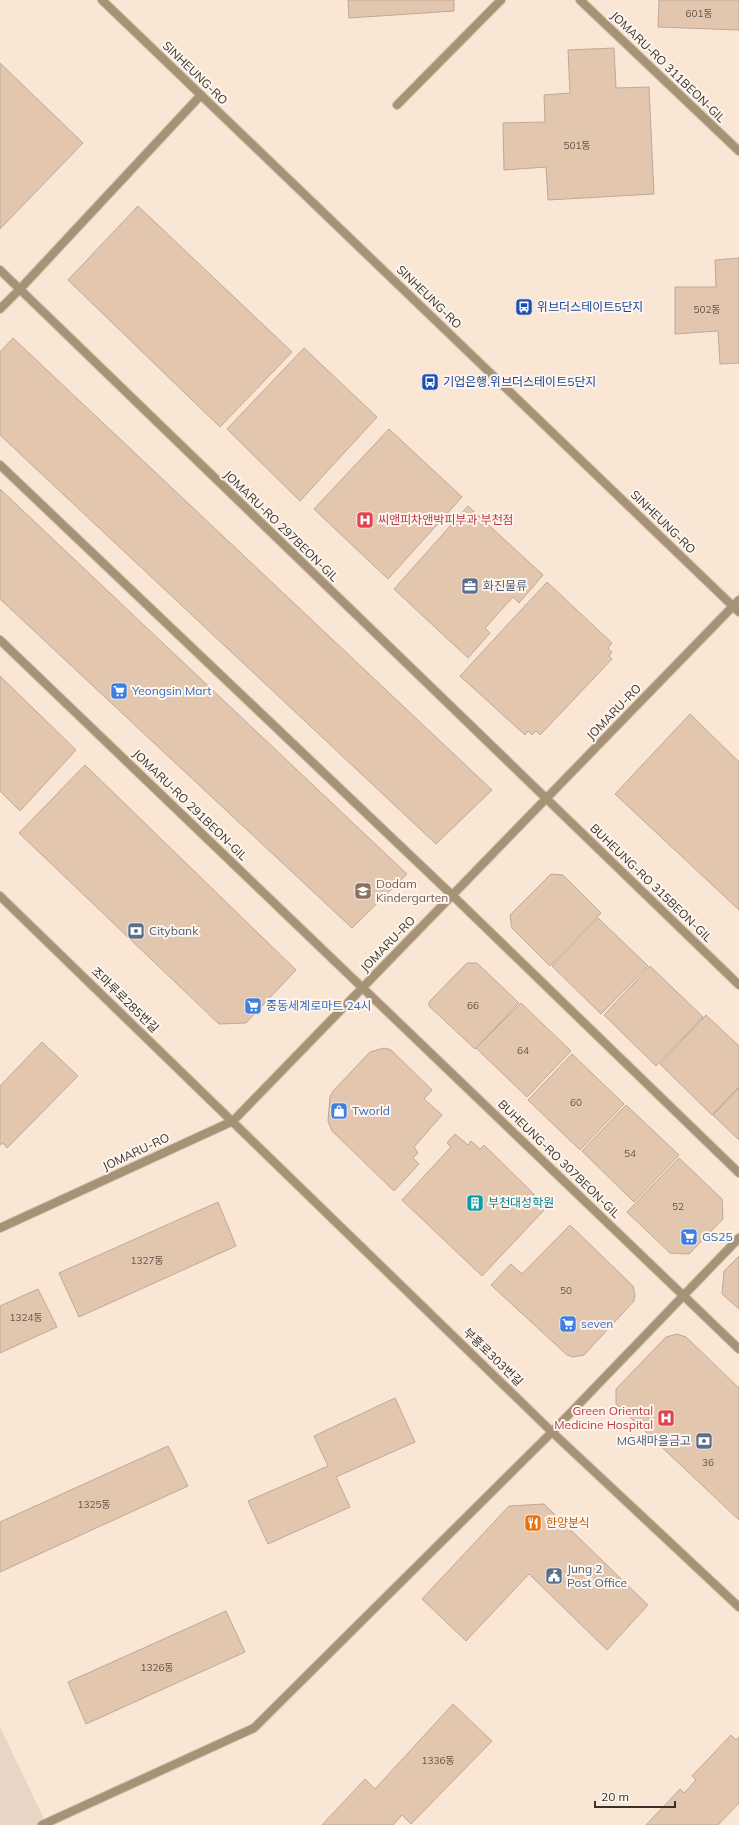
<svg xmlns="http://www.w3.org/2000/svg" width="739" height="1825" font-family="Mulish,'Noto Sans KR',sans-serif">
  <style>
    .education { fill: #e7d6c6 }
    .building { fill: #e3c6ae; stroke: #bda998 }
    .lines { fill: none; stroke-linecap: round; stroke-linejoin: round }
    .pedestrian-casing { stroke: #d3c2b2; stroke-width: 10 }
    .minor-casing { stroke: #d3c2b2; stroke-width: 10 }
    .tertiary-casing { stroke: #d3c2b2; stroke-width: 10 }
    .pedestrian { stroke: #a69375; stroke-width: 8 }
    .minor { stroke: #a69375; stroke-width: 8 }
    .tertiary { stroke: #a69375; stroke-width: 8 }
    .labels { text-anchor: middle; stroke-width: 4; stroke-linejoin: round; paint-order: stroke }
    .number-label { font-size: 10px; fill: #64564b }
    .street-label { font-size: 12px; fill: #39312a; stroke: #fef6ee }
    .transit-label { font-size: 12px; fill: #164399; stroke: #fef6ee; text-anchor: start }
    .health-label { font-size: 12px; fill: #be3a42; stroke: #fef6ee; text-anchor: start }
    .service-label { font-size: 12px; fill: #4e5e75; stroke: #fef6ee; text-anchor: start }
    .shop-label { font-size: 12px; fill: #366cbe; stroke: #fef6ee; text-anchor: start }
    .education-label { font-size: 12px; fill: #785e54; stroke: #fef6ee; text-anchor: start }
    .culture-label { font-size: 12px; fill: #0d838f; stroke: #fef6ee; text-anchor: start }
    .food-label { font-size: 12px; fill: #c56008; stroke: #fef6ee; text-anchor: start }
  </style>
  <rect width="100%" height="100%" fill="#fae6d4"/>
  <!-- education -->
  <path class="education" d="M0 1727 46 1823 42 1825H0Z"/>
  <!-- building -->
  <path class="building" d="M348 0H454V11L349 18Z
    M659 0H739V30L658 27Z
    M614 48 616 88 649 87 654 194 548 200 546 167 504 170 503 123 545 122 544 95 570 93 568 50Z
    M0 63 83 143 0 229Z
    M138 206 292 352 220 427 68 280Z
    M739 258V363L720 364 718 331 675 334V287H716L715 260Z
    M13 338 492 790 436 844 0 435V352Z
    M304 348 377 417 300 501 227 429Z
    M389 429 462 497 388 579 314 509Z
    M0 489 407 874 352 928 0 599Z
    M468 506 543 575 519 603 513 597 485 628 490 633 468 658 394 589Z
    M547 582 612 643 608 648 612 652 609 656 612 659 540 735 536 731 532 735 528 731 525 735 460 676Z
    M0 676 76 750 20 811 0 791Z
    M690 714 739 762V910L615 794Z
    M85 765 296 970 246 1023 219 1024 19 833Z
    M551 874 563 875 601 913 550 966 512 928 510 915Z
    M598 918 648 966 601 1014 552 966Z
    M467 963H477L519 1003 475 1049 429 1006V1002Z
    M650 966 703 1017 656 1066 604 1015Z
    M521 1003 571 1051 527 1097 476 1048Z
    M706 1015 739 1046V1087L712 1115 660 1064Z
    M42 1042 78 1076 7 1148 3 1143 0 1145V1086Z
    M384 1048 391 1050 432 1090 424 1099 442 1115 414 1147 418 1153 413 1158 419 1164 394 1191 332 1131 328 1121 330 1097 333 1091 370 1052Z
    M572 1054 624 1104 580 1150 528 1100Z
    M739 1088V1140L713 1115Z
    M626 1105 679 1155 634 1202 582 1151Z
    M455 1134 468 1145 471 1141 480 1149 484 1145 547 1207 482 1276 402 1200 451 1147 447 1143Z
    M679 1158 722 1199 723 1219 689 1254 670 1253 627 1212Z
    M218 1202 236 1246 79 1317 59 1273Z
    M570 1225 633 1286 635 1294 634 1301 584 1355 573 1357 567 1355 491 1285 511 1264 522 1274Z
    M739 1256V1309L722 1294 724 1271Z
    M38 1289 57 1327 0 1353V1306Z
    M677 1334 686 1337 739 1388V1520L616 1404V1389L666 1337Z
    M395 1398 415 1442 336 1477 350 1507 268 1544 248 1501 328 1466 314 1436Z
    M168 1446 188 1486 0 1572V1522Z
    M544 1504 648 1605 607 1650 529 1574 466 1641 422 1599 509 1506Z
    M226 1611 245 1652 86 1724 68 1682Z
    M453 1704 492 1741 411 1824 402 1815 393 1825H322L365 1779 375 1789Z
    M731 1735 736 1740 739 1737V1803L718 1825H646L680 1789 684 1793 696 1780 692 1776Z"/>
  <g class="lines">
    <defs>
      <path id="pedestrian" d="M397 105 501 0
        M0 309 20 289
        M0 465 452 895 739 1173
        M42 1825 254 1728 552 1432 739 1238"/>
      <path id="minor" d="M580 0 739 151
        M0 270 739 985
        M20 289 201 95
        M0 640 739 1349
        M0 896 552 1432 739 1607"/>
      <path id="tertiary" d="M102 0 739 612
        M0 1228 233 1121 739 600"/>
    </defs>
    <!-- pedestrian casing -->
    <use href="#pedestrian" class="pedestrian-casing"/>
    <!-- minor casing -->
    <use href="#minor" class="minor-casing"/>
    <!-- tertiary casing -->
    <use href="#tertiary" class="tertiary-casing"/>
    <!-- pedestrian -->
    <use href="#pedestrian" class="pedestrian"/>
    <!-- minor -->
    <use href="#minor" class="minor"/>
    <!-- tertiary -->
    <use href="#tertiary" class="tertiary"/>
  </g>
  <!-- icons -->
  <defs>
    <symbol id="bus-square" viewBox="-11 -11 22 22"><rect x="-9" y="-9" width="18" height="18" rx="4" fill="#1a4fb4" stroke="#fef6ee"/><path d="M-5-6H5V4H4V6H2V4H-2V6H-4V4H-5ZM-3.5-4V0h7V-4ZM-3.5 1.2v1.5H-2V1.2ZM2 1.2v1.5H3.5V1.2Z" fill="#fff"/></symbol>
    <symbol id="hospital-square" viewBox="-11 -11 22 22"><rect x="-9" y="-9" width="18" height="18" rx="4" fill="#e0444e" stroke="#fef6ee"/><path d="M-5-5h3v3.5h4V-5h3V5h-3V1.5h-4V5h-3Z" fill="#fff"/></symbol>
    <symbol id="office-square" viewBox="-11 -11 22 22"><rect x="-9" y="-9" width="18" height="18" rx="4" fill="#5c6f8a" stroke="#fef6ee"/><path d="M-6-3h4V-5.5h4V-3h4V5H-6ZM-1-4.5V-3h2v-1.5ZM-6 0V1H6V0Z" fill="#fff"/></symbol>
    <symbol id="supermarket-square" viewBox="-11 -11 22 22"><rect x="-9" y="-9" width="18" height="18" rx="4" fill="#3f7fe0" stroke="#fef6ee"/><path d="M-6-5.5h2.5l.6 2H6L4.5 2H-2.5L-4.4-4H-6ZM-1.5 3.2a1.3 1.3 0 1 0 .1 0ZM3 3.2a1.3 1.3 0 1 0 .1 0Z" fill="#fff"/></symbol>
    <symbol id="school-square" viewBox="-11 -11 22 22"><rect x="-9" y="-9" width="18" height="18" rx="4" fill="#8d6e63" stroke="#fef6ee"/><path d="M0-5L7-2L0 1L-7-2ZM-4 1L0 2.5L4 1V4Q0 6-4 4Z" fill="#fff"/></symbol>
    <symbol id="bank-square" viewBox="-11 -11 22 22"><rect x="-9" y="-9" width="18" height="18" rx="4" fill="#5c6f8a" stroke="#fef6ee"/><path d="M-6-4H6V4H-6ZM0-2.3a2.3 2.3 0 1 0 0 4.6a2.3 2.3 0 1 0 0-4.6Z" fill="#fff"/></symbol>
    <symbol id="shop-square" viewBox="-11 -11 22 22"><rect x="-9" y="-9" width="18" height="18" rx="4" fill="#3f7fe0" stroke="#fef6ee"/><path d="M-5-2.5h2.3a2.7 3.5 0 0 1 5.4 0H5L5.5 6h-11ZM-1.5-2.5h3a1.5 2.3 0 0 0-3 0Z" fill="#fff"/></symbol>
    <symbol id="building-square" viewBox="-11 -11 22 22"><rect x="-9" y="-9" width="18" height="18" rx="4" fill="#0f9aa8" stroke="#fef6ee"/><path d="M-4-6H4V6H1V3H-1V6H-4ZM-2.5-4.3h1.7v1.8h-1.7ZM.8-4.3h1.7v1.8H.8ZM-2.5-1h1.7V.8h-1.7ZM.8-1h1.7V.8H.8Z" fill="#fff"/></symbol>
    <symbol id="restaurant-square" viewBox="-11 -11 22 22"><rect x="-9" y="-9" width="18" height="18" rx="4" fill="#e8710a" stroke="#fef6ee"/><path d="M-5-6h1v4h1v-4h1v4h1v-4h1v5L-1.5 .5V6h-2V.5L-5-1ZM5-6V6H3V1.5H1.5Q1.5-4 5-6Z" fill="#fff"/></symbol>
    <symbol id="civic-square" viewBox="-11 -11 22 22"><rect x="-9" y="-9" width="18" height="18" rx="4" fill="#5c6f8a" stroke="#fef6ee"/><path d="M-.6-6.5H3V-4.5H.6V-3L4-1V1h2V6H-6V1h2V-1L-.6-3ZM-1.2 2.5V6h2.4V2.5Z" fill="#fff"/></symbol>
  </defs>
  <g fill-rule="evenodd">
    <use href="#bus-square" x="514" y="297" width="20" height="20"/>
    <use href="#bus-square" x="420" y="372" width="20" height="20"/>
    <use href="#hospital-square" x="355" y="510" width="20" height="20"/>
    <use href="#office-square" x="460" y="576" width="20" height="20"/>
    <use href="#supermarket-square" x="109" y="681" width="20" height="20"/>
    <use href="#school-square" x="353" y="881" width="20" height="20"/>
    <use href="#bank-square" x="126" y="921" width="20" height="20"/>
    <use href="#supermarket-square" x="243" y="996" width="20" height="20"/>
    <use href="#shop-square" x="329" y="1101" width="20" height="20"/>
    <use href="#building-square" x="465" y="1193" width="20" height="20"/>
    <use href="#supermarket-square" x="679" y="1227" width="20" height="20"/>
    <use href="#supermarket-square" x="558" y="1314" width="20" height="20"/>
    <use href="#hospital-square" x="656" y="1408" width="20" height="20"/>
    <use href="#bank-square" x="694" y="1431" width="20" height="20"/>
    <use href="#restaurant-square" x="523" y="1513" width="20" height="20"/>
    <use href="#civic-square" x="544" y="1566" width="20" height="20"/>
  </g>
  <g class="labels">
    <!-- number labels -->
    <g class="number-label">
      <text x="699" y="17">601동</text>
      <text x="577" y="149">501동</text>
      <text x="707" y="313">502동</text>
      <text x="473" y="1009">66</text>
      <text x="523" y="1054">64</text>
      <text x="576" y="1106">60</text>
      <text x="630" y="1157">54</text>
      <text x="678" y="1210">52</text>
      <text x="147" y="1264">1327동</text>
      <text x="566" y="1294">50</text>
      <text x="26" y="1321">1324동</text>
      <text x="708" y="1466">36</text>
      <text x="94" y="1508">1325동</text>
      <text x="157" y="1671">1326동</text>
      <text x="438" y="1764">1336동</text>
    </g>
    <!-- street labels -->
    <g class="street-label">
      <text transform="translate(668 67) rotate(44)" y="4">JOMARU-RO 311BEON-GIL</text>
      <text transform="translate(195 73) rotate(44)" y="4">SINHEUNG-RO</text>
      <text transform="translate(429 297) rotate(44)" y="4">SINHEUNG-RO</text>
      <text transform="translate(663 522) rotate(44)" y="4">SINHEUNG-RO</text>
      <text transform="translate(281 526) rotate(44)" y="4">JOMARU-RO 297BEON-GIL</text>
      <text transform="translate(614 712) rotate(-46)" y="4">JOMARU-RO</text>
      <text transform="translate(190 805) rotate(44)" y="4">JOMARU-RO 291BEON-GIL</text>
      <text transform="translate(651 883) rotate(44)" y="4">BUHEUNG-RO 315BEON-GIL</text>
      <text transform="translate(388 944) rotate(-46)" y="4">JOMARU-RO</text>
      <text transform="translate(125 1000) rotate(44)" y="4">조마루로285번길</text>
      <text transform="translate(136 1152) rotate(-25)" y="4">JOMARU-RO</text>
      <text transform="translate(559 1159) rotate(44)" y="4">BUHEUNG-RO 307BEON-GIL</text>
      <text transform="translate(493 1357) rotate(44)" y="4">부흥로303번길</text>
    </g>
    <!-- transit labels -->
    <g class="transit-label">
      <text x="537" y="311">위브더스테이트5단지</text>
      <text x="443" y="386">기업은행.위브더스테이트5단지</text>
    </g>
    <!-- health labels -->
    <g class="health-label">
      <text x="378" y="524">씨앤피차앤박피부과 부천점</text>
      <text x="653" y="1415" text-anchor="end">Green Oriental<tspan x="653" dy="14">Medicine Hospital</tspan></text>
    </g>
    <!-- service labels -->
    <g class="service-label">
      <text x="483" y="590">화진물류</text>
      <text x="149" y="935">Citybank</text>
      <text x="691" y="1445" text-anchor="end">MG새마을금고</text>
      <text x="567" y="1573">Jung 2<tspan x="567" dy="14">Post Office</tspan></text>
    </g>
    <!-- shop labels -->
    <g class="shop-label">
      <text x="132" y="695">Yeongsin Mart</text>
      <text x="266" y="1010">중동세계로마트 24시</text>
      <text x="352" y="1115">Tworld</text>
      <text x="702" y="1241">GS25</text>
      <text x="581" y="1328">seven</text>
    </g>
    <!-- education labels -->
    <g class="education-label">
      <text x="376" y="888">Dodam<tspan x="376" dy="14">Kindergarten</tspan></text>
    </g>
    <!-- culture labels -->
    <g class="culture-label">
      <text x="488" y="1207">부천대성학원</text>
    </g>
    <!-- food labels -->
    <g class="food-label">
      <text x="546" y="1527">한양분식</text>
    </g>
  </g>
  <!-- scale -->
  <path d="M595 1801v6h80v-6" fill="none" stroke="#39312a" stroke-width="2"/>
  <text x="601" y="1801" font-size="12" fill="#39312a" stroke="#fef6ee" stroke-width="3" paint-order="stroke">20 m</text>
</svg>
